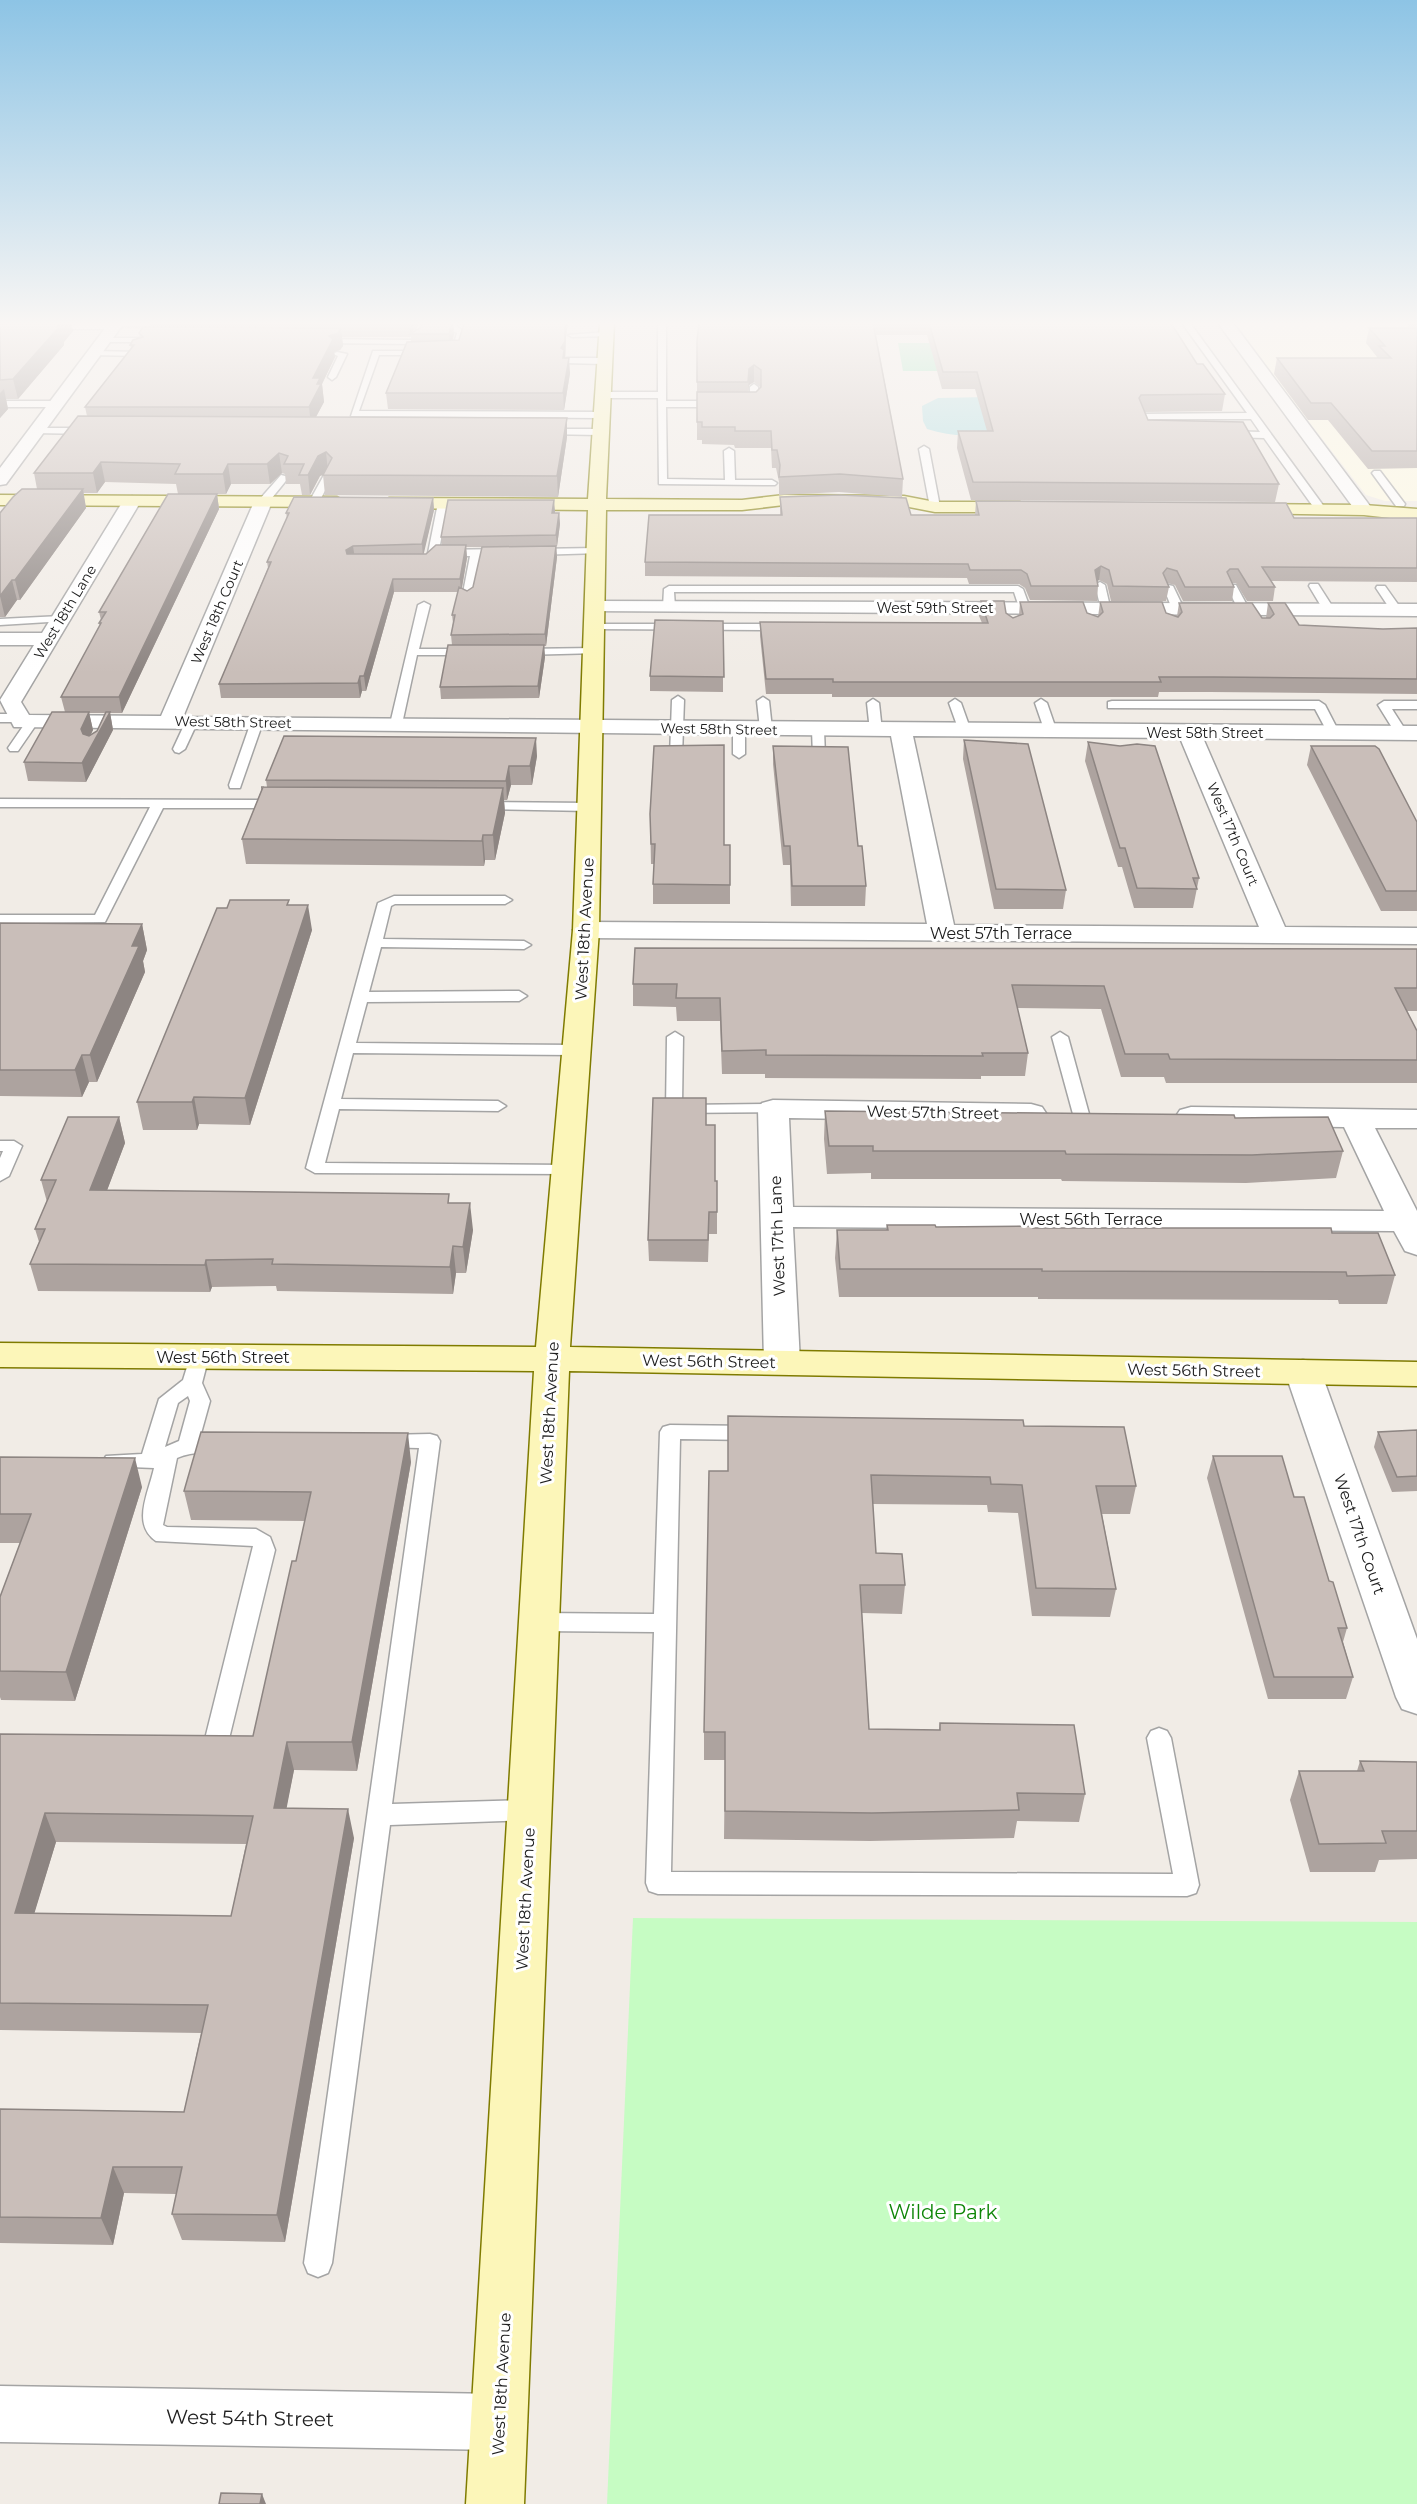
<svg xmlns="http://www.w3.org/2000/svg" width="1417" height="2504" font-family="Montserrat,sans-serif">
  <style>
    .education { fill: #fffbe2 }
    .park { fill: #c6fcc3 }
    .pitch { fill: #81e3b0 }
    .water { fill: #a5dbe0 }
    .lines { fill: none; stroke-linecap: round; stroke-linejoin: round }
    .lane-casing { stroke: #a4a4a4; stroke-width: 3 }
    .street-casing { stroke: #a4a4a4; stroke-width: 3 }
    .secondary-casing { stroke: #7f7b00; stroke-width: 3 }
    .lane { fill: #fff; fill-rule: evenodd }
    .street { fill: #fff; fill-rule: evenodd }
    .secondary { fill: #fcf6b9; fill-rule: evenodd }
    .wall { fill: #ada39f; fill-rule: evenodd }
    .shaded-wall { fill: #8d8582 }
    .building { fill: #c9beb9; stroke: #8d8582; stroke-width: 1.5; fill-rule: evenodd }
    .labels { text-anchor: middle; stroke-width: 6; stroke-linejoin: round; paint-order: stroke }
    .far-street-label { font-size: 14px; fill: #202020; stroke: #fff }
    .street-label { font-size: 16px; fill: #202020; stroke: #fff }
    .near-park-label { font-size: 20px; fill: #0e8607; stroke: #fff }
    .near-street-label { font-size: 20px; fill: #202020; stroke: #fff }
  </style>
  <rect width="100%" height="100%" fill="#f1ece6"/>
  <!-- education -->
  <path class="education" d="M1232 323H1417V501H1385L1366 495Z"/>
  <!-- park -->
  <path class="park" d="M633 1918 1417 1922V2504H607Z"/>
  <!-- pitch -->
  <path class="pitch" d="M898 343H982L990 371H903Z"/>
  <!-- water -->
  <path class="water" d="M988 397 999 431C974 437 952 437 927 429L923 421 922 406 938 398Z"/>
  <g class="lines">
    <defs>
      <path id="lane" d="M113 323 155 324 151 326H118L114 329H62L58 327 62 325Z
        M419 323H427L419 342 415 344 320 343 316 341 320 339 412 340Z
        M449 323H457L456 326 465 332 458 355H379L359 411 601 412 605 415 601 418 351 416 373 351H452L457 333 449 329Z
        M658 323H666V401H750V387L754 384 758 387V404L754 407H666L667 479 725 480 724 451 729 448 734 451 735 480H772L777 483 775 485 659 484 658 398H602L598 395 602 392H658Z
        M1182 323H1190L1325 508V512H1317L1264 438 1226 437 1221 434 1226 431 1260 432 1251 419H1148L1156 433 1148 435 1139 414 1247 413Z
        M606 332 609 336 572 337 568 335Z
        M103 338H157L161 340 157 342H100Z
        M94 351 140 352 144 354 140 356 91 355Z
        M337 352 347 354 336 377 332 380 328 377 338 356 333 354Z
        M567 358H604L608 361 604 364 564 363Z
        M0 401H56L60 404 56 407H0Z
        M36 428H91L96 431 91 434 33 433V429Z
        M545 429H600L605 432 600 435 542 434 540 432Z
        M924 446 929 449 940 507 935 510 930 507 919 449Z
        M1374 471H1380L1405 504 1404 506H1396L1372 473Z
        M281 475 289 477 267 504H259V500Z
        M324 475 332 477 318 504H310L309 502Z
        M443 500 448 503 439 550 503 549 508 552 503 555H481L471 600 462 598 470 556H433L428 553 438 503Z
        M597 548 602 551 601 553 534 555 529 552 534 549Z
        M1100 582 1105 585 1111 611 1101 609 1095 585Z
        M1164 584 1173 586 1184 609 1182 611 1172 609 1163 586Z
        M1310 584H1318L1334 609 1332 611H1324L1309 586Z
        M1228 585H1236L1249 609 1247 611H1239L1227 587Z
        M669 586H1018L1023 589 1030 608 1020 610 1014 592H674L675 607 669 610 663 607 664 589Z
        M1377 586H1385L1402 610 1400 612H1392L1376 588Z
        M424 602 430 605 419 649H470L476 652 470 655H417L402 724 396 728 390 724 418 605Z
        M61 616 65 617V621L0 625V619Z
        M596 624H783L789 627 783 630 592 629 590 627Z
        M595 648 599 649V653L522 655 516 652 522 649Z
        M678 696 684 700 682 756 676 760 670 756 672 700Z
        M763 697 769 701 772 729 766 733 760 729 757 701Z
        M873 699 879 703 882 731 876 735 870 731 867 703Z
        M955 699 961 703 971 731 969 734 965 735 959 731 949 703Z
        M1041 699 1047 703 1057 732 1055 735 1051 736 1045 732 1035 703Z
        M1112 701H1319L1325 705 1340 734 1338 737H1330L1315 709 1108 708V702Z
        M1384 701H1417V709H1392L1408 734 1406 737H1398L1396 734 1378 705Z
        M0 714H19L25 718 19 722H0Z
        M192 717 198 721 185 749 179 753 175 752 173 749 186 721Z
        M32 718 38 722 18 751H10L8 748 28 719Z
        M257 718 263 722 241 785 240 788H230L229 785 251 722Z
        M739 725 745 729V754L739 758 733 754V729Z
        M818 726 824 730 825 756 819 760 813 756 812 730Z
        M0 799 279 800 286 804 279 808H163L105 922 0 923V915H95L150 807H0Z
        M481 802 590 803 597 807 590 811 476 809V803Z
        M394 896H505L512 900 505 904H395L391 906 383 939 524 941 531 945 524 949 381 947 369 992 519 991 527 996 519 1001 367 1002 356 1043 576 1045 584 1050 576 1055 353 1053 341 1099 498 1101 506 1106 498 1111 339 1109 325 1163 567 1165 573 1166 576 1170 573 1174 315 1173 306 1168 378 903Z
        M675 1032 683 1037 682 1105 773 1104 781 1109 779 1112 668 1113 666 1110 667 1037Z
        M1060 1032 1068 1037 1089 1114 1087 1118H1075L1073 1114 1052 1037Z
        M0 1141H14L22 1146 9 1176 0 1181V1158L3 1151H0Z
        M199 1349 206 1351 209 1356 202 1383 210 1401 200 1437 229 1439 232 1444 229 1449C211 1454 195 1450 177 1458L163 1525 167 1527 256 1529 270 1537 275 1550 227 1747 223 1754 215 1757 207 1754 203 1747 253 1546 156 1541C131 1524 149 1492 154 1468L106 1466 103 1461 106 1456 142 1454 159 1399 183 1380 192 1351ZM188 1396 190 1401 179 1441 165 1447 178 1403Z
        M670 1425 753 1426 760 1428 763 1433 760 1438 753 1440 680 1439 671 1872 1173 1874 1147 1738 1151 1731 1159 1728 1167 1731 1171 1738 1199 1885 1196 1893 1187 1896 658 1894 649 1891 646 1883 654 1632 538 1631 530 1628 527 1622 530 1616 538 1613 654 1614 660 1432 663 1427Z
        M430 1434 437 1436 440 1441 392 1804 529 1800 537 1803 541 1810 537 1817 529 1820 390 1825 332 2263 328 2273 318 2277 308 2273 304 2263 419 1448 378 1447 375 1442 378 1437 385 1435Z"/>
      <path id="street" d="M109 323H124L6 484 0 485V468Z
        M1218 323H1233L1370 506 1373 510 1370 514H1358Z
        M132 496 141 501 21 702 29 715 161 716 254 502 263 497 272 502 183 717 1417 726V740L1203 738 1285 927 1417 928V944L586 938 577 936 573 930 577 924 586 922 927 924 891 736 14 727 0 700 34 645H0V633H42L123 501ZM913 736 1180 738 1259 927 954 925Z
        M596 601 1417 604V616L589 611 586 607 589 603Z
        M773 1100 1031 1104 1042 1107 1046 1113 1042 1119 1031 1122 789 1118 793 1207 1384 1211 1344 1127 1191 1125 1180 1122 1176 1116 1180 1110 1191 1107 1417 1110V1128H1375L1417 1211V1255L1405 1251 1394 1231 793 1227 800 1362 794 1371 782 1374 770 1371 764 1362 758 1109 762 1103Z
        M1303 1360 1316 1363 1321 1372 1417 1639V1714L1402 1709 1396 1697 1285 1372 1290 1363Z
        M0 2386 499 2394 519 2402 527 2422 519 2442 499 2450 0 2442Z"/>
      <path id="secondary" d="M600 323H614L606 499 742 500 784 495 904 496 935 502H1020L1029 507 1020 512H935L904 506 784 505 742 510H606L599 930 570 1347 1417 1362V1386L569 1371 524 2504H466L534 1371 0 1367V1343L536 1347 573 930 588 510 389 508 380 503 389 498 588 499Z
        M0 495 337 497 346 502 337 507 0 505Z
        M1246 504 1364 505 1417 509V521L1364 515 1240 513 1237 509Z"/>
    </defs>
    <!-- lane casing -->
    <use href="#lane" class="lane-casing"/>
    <!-- street casing -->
    <use href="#street" class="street-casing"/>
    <!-- secondary casing -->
    <use href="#secondary" class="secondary-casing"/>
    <!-- lane -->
    <use href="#lane" class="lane"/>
    <!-- street -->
    <use href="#street" class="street"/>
    <!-- secondary -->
    <use href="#secondary" class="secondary"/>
  </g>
  <!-- wall -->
  <path class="wall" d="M0 323H71L73 331 64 342V345L18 399H6L8 409 0 418Z
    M150 323H417L413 332 420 328 422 323H453L454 334 453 341 459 340 463 327 459 323H568L566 336 565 358 570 373 564 410 388 409 386 393 411 342V337H342L343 346 340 350 334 352 335 357 322 384 324 402 316 417 567 437 558 497 325 495 323 475 320 476 310 495H302L300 484H286L285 474 282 473 270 484H231L226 494H178L176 484 105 482 97 493H83L86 508 20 600H17L5 617H0V513L37 489 34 473 87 416 85 407 131 348 130 345 140 338 139 333 150 327Z
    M699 323H1171L1197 364 1225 394 1222 411 1145 412 1148 420 1279 484 1275 502 971 500 957 448 958 431H987L975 389H942L927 335H876L903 479 902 497 839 492 779 495V482L776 468H772L771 448H735L734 445 702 444V440H697V341ZM754 382 760 387 756 392H748L749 385Z
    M1405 323H1417V468L1368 469 1328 420H1308L1274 374 1277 358H1377V357L1366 343 1369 328H1410Z
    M217 494 219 509 122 713H110L113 730 86 782 28 781 24 762 65 712 61 697 100 626 99 623 101 620 99 612ZM89 713H105L97 731 90 735 93 730Z
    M780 497 911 515H975L976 501 1294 518H1417V582L1271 581 1275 587 1273 601H1247L1236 583H1232L1234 587 1232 601H1183L1175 585 1167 583 1169 587 1166 601H1111L1107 584 1099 580 1097 581 1098 586 1097 601 1030 600 1025 588 1019 584H969L967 578 645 576V562L780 515Z
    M433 498 434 510 423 554H426L442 545 441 537 555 511V513H559L560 524 557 546H556L557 557 546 646H544L545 657 539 698 441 699 440 687 452 645 451 635 453 623 452 615 458 592H394L366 691H362L360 698H221L219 684 268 568 267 562 287 518 286 513ZM466 547H482L473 587 467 591 462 588 467 558Z
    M981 601 1006 613 1013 618 1019 615 1020 602 1087 613 1098 617 1100 602 1166 613 1177 616 1179 603 1262 618H1266L1268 603 1299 625 1383 629 1417 628V694L1210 692H1159L1158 697H832V694H766L760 636V622L982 623 979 616Z
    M723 621V692L650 691V676Z
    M964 740 1066 890 1063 909H994L963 759Z
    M1088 742 1199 878 1193 908H1134L1122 867H1118L1085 761Z
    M773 746 858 846 866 886 865 906H791L790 865H783L773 764Z
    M1311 746 1417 822V911H1381L1307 765Z
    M537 756 532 785H511L507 800H504L505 813 495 860H485L484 866 246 864 242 839 261 791V787H267L266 780Z
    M650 814 724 845H730V904H653V884L654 864H651Z
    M289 905 312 930 250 1125 199 1124 197 1130H143L137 1102Z
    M0 923 142 924 147 950 143 961 145 972 97 1082H89L82 1097 0 1096Z
    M1417 949V1011H1407L1417 1031V1083H1166L1164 1077H1121L1101 1009 1017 1008 1028 1053 1025 1076H981V1079L765 1078V1074H722L720 1021H677L676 1007 633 1006V984Z
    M825 1111 1235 1118 1343 1151 1336 1178 1246 1183 1062 1181 1061 1179H871V1173L827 1174 824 1139Z
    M119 1117 125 1143 107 1190 450 1203 473 1230 466 1273H456L453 1294 277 1291 276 1286 212 1287 210 1292 38 1291 30 1264 39 1242 35 1229 47 1202 41 1180Z
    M706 1125 715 1181H717V1234H709L708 1262 649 1261 648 1240Z
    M887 1225 936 1227 1332 1233 1395 1275 1387 1304H1339L1338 1300 1038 1299V1297H839L835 1258 837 1230H886Z
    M1024 1426 1136 1486 1130 1514H1102L1116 1589 1110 1617 1032 1616 1018 1513 988 1512 987 1505 873 1504 876 1553 905 1585 902 1614 862 1613 869 1729 939 1730 940 1723 1085 1794 1079 1822 1017 1821 1014 1838 870 1841 724 1839 725 1760H704V1732L728 1471Z
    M1417 1430V1491L1392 1492 1374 1447 1378 1432Z
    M1213 1456 1294 1497 1329 1581 1347 1628 1343 1642 1353 1677 1346 1699H1268L1207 1478Z
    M0 1457 142 1487 75 1701 1 1700 0 1697V1597L20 1543H0Z
    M411 1462 357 1771 294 1770 286 1808 354 1838 285 2242 182 2240 172 2214 176 2194 124 2193 113 2245 0 2243V2109L184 2112 201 2033 0 2030V1734L253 1736 296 1561 305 1521 191 1520 184 1491ZM56 1842 246 1844 231 1916 34 1913Z
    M1360 1761 1417 1762V1859L1379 1860 1375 1872H1310L1290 1800 1299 1771H1357Z"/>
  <!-- shaded-wall -->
  <path class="shaded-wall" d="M55 323H71L73 331 64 342V345L18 399 13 379Z
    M409 323H417L412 334H410V338Z
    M452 323H453L454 334 450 349 449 334Z
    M565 323H568L566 336 565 365 561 348Z
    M341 328 343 346 340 350 334 352 335 357 322 384 324 402 311 426 309 407 313 378 329 336Z
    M569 358 570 373 564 410 563 393Z
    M754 365V382L749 385 748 399 749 369Z
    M4 389 8 409 0 418V393Z
    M567 418V437L558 497 557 476Z
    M326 452 328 472 320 476 310 495 308 475 318 456Z
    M279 453 282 473 270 484 267 464Z
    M101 462 105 482 97 493 93 473Z
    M228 464 231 484 226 494 223 474Z
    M83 489 86 508 20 600 15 580Z
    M217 494 219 509 122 713 119 697Z
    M433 498 434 510 423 557 422 544Z
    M554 500 555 511 553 524 552 513Z
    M559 513 560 524 557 546 556 535Z
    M466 545 467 558 461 592 460 579Z
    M353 546 355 559 348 563 346 550Z
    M556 546 557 557 546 646 545 634Z
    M1101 566 1099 580 1093 584 1095 570Z
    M393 579 394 592 366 691 364 676Z
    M12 580 17 600 5 617 0 596Z
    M544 645 545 657 539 698 538 686Z
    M360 676 362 691 360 698 358 683Z
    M89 712 93 730 85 747 81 729Z
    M110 712 113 730 86 782 82 763Z
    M536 738 537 756 532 785 530 766Z
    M509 766 511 785 507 800 506 781Z
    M503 788 505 813 495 860 493 835Z
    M483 835 485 860 484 866 482 841Z
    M308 905 312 930 250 1125 245 1098Z
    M142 924 147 950 143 961 145 972 97 1082 90 1055 132 946Z
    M82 1055 89 1082 82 1097 75 1070Z
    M194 1097 199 1124 197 1130 192 1102Z
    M119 1117 125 1143 97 1217 90 1190Z
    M470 1203 473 1230 466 1273 463 1247Z
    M453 1246 456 1273 453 1294 450 1267Z
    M206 1260 212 1287 210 1292 205 1265Z
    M408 1433 411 1462 357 1771 352 1742Z
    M135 1458 142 1487 75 1701 66 1672Z
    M287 1742 294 1770 281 1837 274 1808Z
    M348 1809 354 1838 285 2242 277 2215Z
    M45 1813 56 1842 26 1941 15 1913Z
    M113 2167 124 2193 113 2245 101 2218Z
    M262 2494 266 2504H260Z"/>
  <!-- building -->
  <path class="building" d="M0 323H60L58 326H60L13 379 0 380Z
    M422 323H452L449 334H410L420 328Z
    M464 323H565V341L561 348 564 350 563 358H569L563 393H386L407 342 459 340Z
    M699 323H873L903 479 840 474 779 477 780 465 777 450H772L771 431H735V427H702V422H697V392H756L761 387V370L754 365 749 369 748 382H697V341Z
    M929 323H1171L1197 364H1203L1225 394 1141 395 1139 398 1148 420 1243 422 1279 484 973 482 958 431H993L977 372H943Z
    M143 327 341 328 338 333 329 336 333 339 313 378H320L317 384H321L309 407H85L134 345H130L133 340 143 337 139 333Z
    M1369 328H1417V451H1372L1331 403H1311L1277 358H1391L1379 346H1385Z
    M78 416 567 418 557 476 323 475 332 458 326 452 318 456 308 475H299L304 464H284L288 456 279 453 267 464H228L223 474H175L180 464 101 462 93 473H34Z
    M22 489H83L15 580H12L0 596V513L13 497Z
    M168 494H217L119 697H61L101 623H99L106 612H99Z
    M840 495 906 498 911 515H979L976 501 1286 503 1294 518H1417V568L1262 567 1275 587H1249L1238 569H1230L1227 572 1234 587H1185L1177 571 1167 568 1163 573 1169 587 1113 586 1109 570 1101 566 1095 570 1098 586H1031L1027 574 1021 570H970L968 564 645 562 649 515H782L780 497Z
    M294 497 433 498 422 544 353 546 346 550 347 554H426L436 545H466L460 579H393L364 676H360L358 683 219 684 271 562H267L289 513H286Z
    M448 500H554L552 513H559L556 535 441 537Z
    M556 546 545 634 451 635 455 615H452L459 587 467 591 473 587 482 547Z
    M981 601H1004L1006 613 1013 618 1023 614 1020 602H1083L1087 613 1098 617 1103 612 1100 602H1162L1166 613 1178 617 1182 612 1179 603H1252L1262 618H1270L1274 614 1268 603H1285L1299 625 1383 629 1417 628V679L1213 677H1159L1161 682H833V679H766L760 622 988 623Z
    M655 620 723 621 724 677 650 676Z
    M448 645H544L538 686 440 687Z
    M52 712H89L81 729 83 734 89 736 97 731 106 712H110L82 763 24 762Z
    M284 736 536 738 530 766H509L506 781 266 780Z
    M964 740 1028 744 1066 890 996 889Z
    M1088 742 1120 746 1137 744 1155 746 1199 878H1193L1197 889 1137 888 1125 848H1120Z
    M724 745V845H730V885L653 884 655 844H651L650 814 654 746Z
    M773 746 848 747 858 846H862L866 886H792L790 846H784Z
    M1311 746H1375L1379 749 1417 822V891H1386Z
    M261 787 503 788 493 835H483L482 841 242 839 263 787Z
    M230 900H289L287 905H308L245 1098 194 1097 192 1102H137L217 908H227Z
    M0 923 142 924 132 946H139L90 1055H82L75 1070H0Z
    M635 948 1417 949V988H1395L1417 1031V1060L1170 1059 1168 1054H1125L1104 986 1012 985 1028 1053H982L983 1056 766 1055V1050L722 1051 720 998H676L677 984H633Z
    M653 1098H706V1125H715V1181H717V1212H709L708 1240H648Z
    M825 1111 1234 1115 1235 1118 1328 1117 1343 1151 1252 1155 1066 1154 1065 1151H873V1146H829Z
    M68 1117H119L90 1190 449 1194 448 1203H470L463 1247 453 1246 450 1267 272 1264 273 1259 206 1260 205 1265 30 1264 45 1229H35L56 1180H41Z
    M887 1225H935L936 1227 1032 1226 1033 1228H1331L1332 1233H1378L1395 1275 1347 1276 1346 1272 1042 1271V1269H840L837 1230H888Z
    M728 1416 1023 1420 1024 1426 1124 1427 1136 1486H1096L1116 1589 1036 1588 1022 1485 991 1484 990 1477 871 1475 876 1553 902 1554 905 1585H860L869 1729 940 1730V1723L1074 1725 1085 1794 1017 1793 1019 1810 872 1813 725 1811V1732H704L709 1471H728Z
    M1417 1430V1476L1397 1477 1378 1432Z
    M201 1432 408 1433 352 1742H287L274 1808 348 1809 277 2215 172 2214 182 2167H113L101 2218 0 2217V2109L184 2112 208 2005 0 2003V1734L253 1736 292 1561H296L311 1492 184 1491ZM45 1813 253 1816 231 1916 15 1913Z
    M1213 1456H1282L1294 1497H1304L1329 1581 1333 1582 1347 1628H1338L1353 1677H1274Z
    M0 1457 135 1458 66 1672 0 1671V1597L31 1514H0Z
    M1360 1761 1417 1762V1831H1382L1386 1843 1319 1844 1299 1771H1364Z
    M221 2493 262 2494 260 2504H219Z"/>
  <!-- sky -->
  <linearGradient id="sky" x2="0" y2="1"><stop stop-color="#8dc4e5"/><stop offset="0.48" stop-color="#f9f6f4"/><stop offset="1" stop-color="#f9f6f4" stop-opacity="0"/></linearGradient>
  <rect width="1417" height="674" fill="url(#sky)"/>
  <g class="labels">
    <!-- far-street labels -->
    <g class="far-street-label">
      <text x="935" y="613">West 59th Street</text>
      <text transform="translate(65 612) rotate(-59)" y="5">West 18th Lane</text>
      <text transform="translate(217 612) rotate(-67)" y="5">West 18th Court</text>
      <text transform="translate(233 722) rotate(1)" y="5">West 58th Street</text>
      <text transform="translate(719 729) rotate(1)" y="5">West 58th Street</text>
      <text x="1205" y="738">West 58th Street</text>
      <text transform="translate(1233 834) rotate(67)" y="5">West 17th Court</text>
    </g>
    <!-- street labels -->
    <g class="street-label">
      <text transform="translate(584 929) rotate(-87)" y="6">West 18th Avenue</text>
      <text x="1001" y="939">West 57th Terrace</text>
      <text transform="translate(933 1112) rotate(1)" y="6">West 57th Street</text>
      <text x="1091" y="1225">West 56th Terrace</text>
      <text transform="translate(777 1236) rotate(-92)" y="6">West 17th Lane</text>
      <text x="223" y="1363">West 56th Street</text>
      <text transform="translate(709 1361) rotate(1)" y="6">West 56th Street</text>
      <text transform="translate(1194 1370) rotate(1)" y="6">West 56th Street</text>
      <text transform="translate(549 1413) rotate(-87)" y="6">West 18th Avenue</text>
      <text transform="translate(1360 1534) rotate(71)" y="6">West 17th Court</text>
      <text transform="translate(525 1899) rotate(-87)" y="6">West 18th Avenue</text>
      <text transform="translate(501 2384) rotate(-87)" y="6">West 18th Avenue</text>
    </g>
    <!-- near-park labels -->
    <g class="near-park-label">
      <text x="943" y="2219">Wilde Park</text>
    </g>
    <!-- near-street labels -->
    <g class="near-street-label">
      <text transform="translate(250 2418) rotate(1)" y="7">West 54th Street</text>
    </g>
  </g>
</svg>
